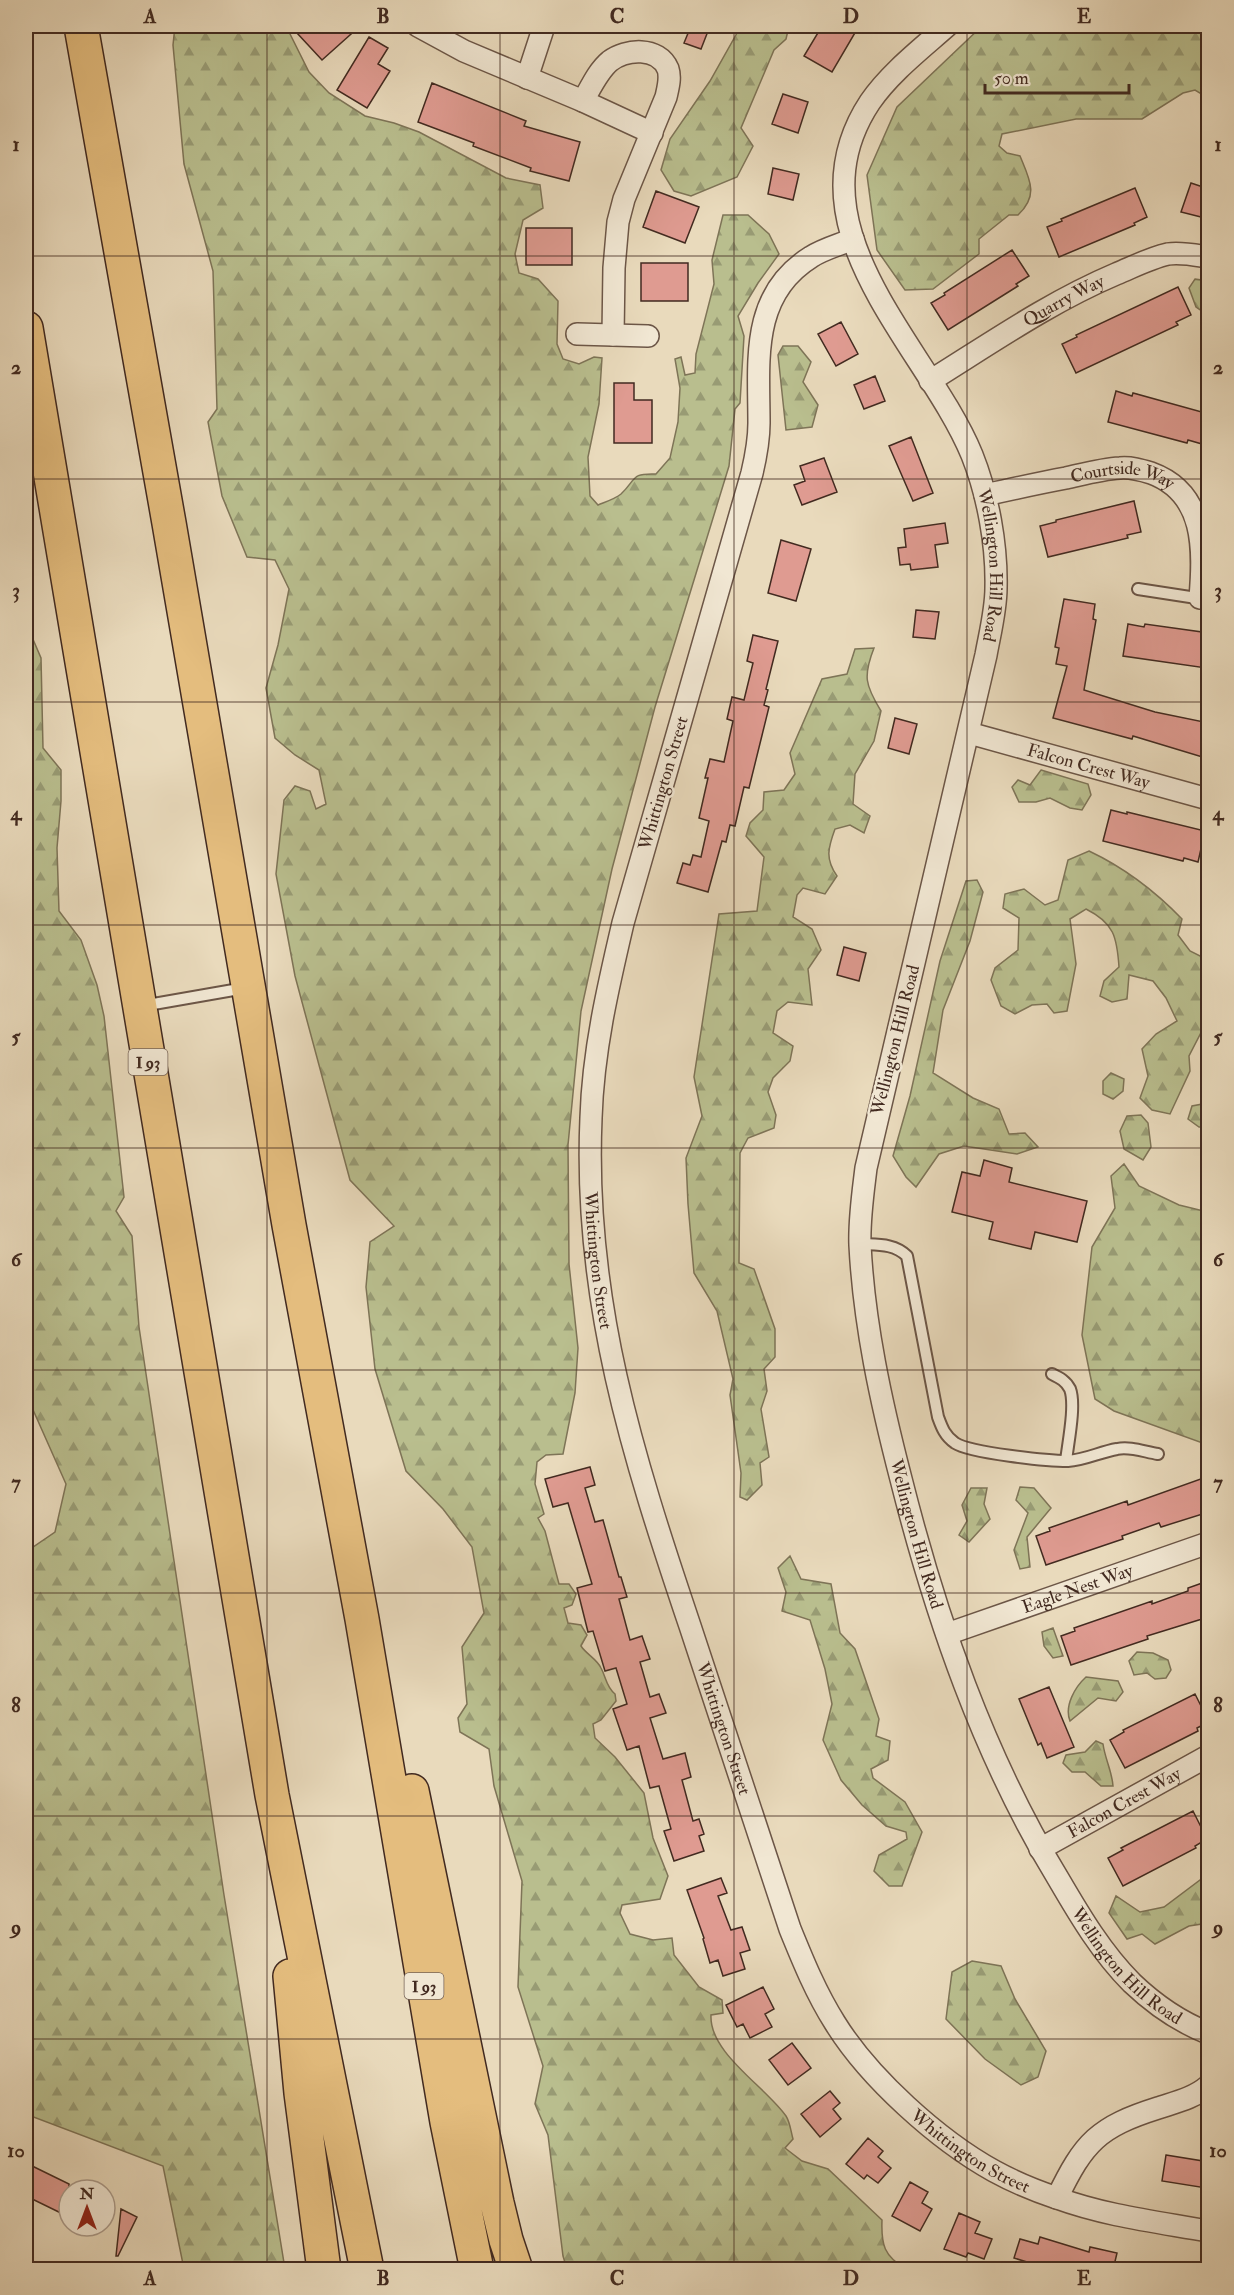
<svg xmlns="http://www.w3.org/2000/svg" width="1234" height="2295" font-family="'IM FELL Double Pica',serif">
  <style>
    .forest { fill: url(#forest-firs); stroke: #7e7457; stroke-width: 1.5 }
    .building { fill: #df9b91; stroke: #422a20; stroke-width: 1.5 }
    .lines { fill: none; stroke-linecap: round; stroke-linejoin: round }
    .lane-casing { stroke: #6c5647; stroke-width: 14 }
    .street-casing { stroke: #6c5647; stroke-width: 24 }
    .highway-casing { stroke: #422a20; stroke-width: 36 }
    .lane { stroke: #f1e7d3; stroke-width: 10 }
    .street { stroke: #f1e7d3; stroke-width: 21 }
    .highway { stroke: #e4bd7e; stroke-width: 33 }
    .grid { fill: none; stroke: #422a20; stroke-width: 1.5; stroke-opacity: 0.55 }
    .labels { text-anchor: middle; stroke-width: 5; stroke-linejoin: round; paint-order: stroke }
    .shield { fill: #f1e7d3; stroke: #766356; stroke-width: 1.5 }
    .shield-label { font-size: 16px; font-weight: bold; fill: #422a20 }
    .street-label { font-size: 18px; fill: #422a20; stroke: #f1e7d3 }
    .neatline { fill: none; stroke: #422a20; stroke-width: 2 }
    .grid-label { font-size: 20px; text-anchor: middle; font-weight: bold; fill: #422a20 }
  </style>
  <defs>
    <pattern id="forest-firs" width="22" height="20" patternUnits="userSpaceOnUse" patternTransform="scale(1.5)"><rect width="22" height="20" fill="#b9be8e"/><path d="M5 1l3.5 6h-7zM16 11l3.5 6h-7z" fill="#989b74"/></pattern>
  </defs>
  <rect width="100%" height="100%" fill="#e9dabc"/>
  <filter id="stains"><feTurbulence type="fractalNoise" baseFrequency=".00333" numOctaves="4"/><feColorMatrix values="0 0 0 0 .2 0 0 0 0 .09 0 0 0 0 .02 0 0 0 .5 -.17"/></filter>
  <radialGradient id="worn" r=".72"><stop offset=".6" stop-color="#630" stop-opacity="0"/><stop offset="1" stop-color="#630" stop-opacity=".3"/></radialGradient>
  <!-- forest -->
  <path class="forest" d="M175 26H286L309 72 329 93 365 116 394 123 419 132 506 178 540 185 543 208 523 220 515 254 519 273 538 279 558 301 557 344 563 359 579 364 594 357 602 358 599 404 588 457 590 496 598 505C605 502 615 499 621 494 637 479 630 473 656 474L670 458 678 422 680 388 675 359 681 357 685 375 695 373 696 354 714 284 712 260 723 215H748L769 234 779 254 758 283 738 316 744 336 740 403 735 409 729 466 655 707 612 869 581 1011 568 1145 569 1264 578 1348 575 1393 563 1454 546 1455 537 1462 535 1484 544 1514 538 1518 545 1531 559 1584H569L576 1594 572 1605 564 1608 568 1623 581 1625 587 1635 581 1646C586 1654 597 1659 601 1668 606 1677 606 1687 615 1694L616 1701 601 1720 593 1724 595 1738 615 1757 644 1793 653 1838 668 1876 660 1899 622 1905 620 1913 630 1934 653 1940 672 1938 674 1955 699 1987 722 2000 723 2013 711 2015C709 2053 766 2087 786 2116 790 2122 791 2132 793 2139L785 2148 802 2161 828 2169 882 2220C881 2245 884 2256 906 2269H567L563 2256 548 2135 535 2104 543 2066 518 1987 522 1881 494 1786 489 1749 460 1732 458 1718 467 1704 462 1647 484 1613 472 1547 443 1509 406 1471 375 1369 366 1287 370 1242 394 1226 350 1180 295 976 276 874 284 800 295 786 310 791 316 809 326 804 319 770 295 755 275 738 266 688 278 645 289 589 275 560 247 557 222 496 208 422 217 409 213 271 184 164 173 45Z
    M741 26H789L786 39 774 50 741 128 753 146 737 177 691 196 674 191 661 170 670 139 710 81Z
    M982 26H1208V98L1195 90 1183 93 1142 119H1076L1002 134 999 146 1007 153 1020 156C1030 180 1039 195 1018 215H1009L979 239V254L933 289 905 290 877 250 867 175 897 107Z
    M1195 279 1208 281V313L1206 314 1196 307 1189 288Z
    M783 346H798L811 362 803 382 818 405 812 427 786 430 778 355Z
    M26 625 29 630 41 658 43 748 61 770V801L57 848 59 911 81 940 97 985 104 1016 124 1197 116 1211 132 1236 139 1327 224 1895 285 2269H184L163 2166 31 2116 26 2117V1552L55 1532 66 1484 26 1394Z
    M874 648C863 676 865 685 881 711L874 741 855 774 853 804 870 816 864 833 850 825 835 829C828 848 825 859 837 876L825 894 803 888 797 895 793 917 812 929 821 950 808 969 812 1005 788 1002 777 1011 773 1033 793 1046 790 1061 773 1078 768 1092 776 1115 774 1128 748 1138 740 1153 739 1263 754 1269 775 1329V1357L764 1369 767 1391 761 1409 769 1457 760 1463 762 1485 747 1500 740 1497 741 1473 730 1395 733 1379 717 1311 694 1273 688 1204 686 1158 702 1116 694 1077 719 914 757 911 764 857 746 836 750 823 763 810 764 792 784 790 795 774 790 753 822 679 847 674 855 649Z
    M1041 770 1088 784 1091 795 1082 810 1070 808 1050 798 1036 802H1019L1012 787 1018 780 1030 785Z
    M1089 851C1125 868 1154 890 1182 919L1178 935 1190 951 1204 958 1208 952V1019L1189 1056 1190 1071 1170 1114 1152 1110 1140 1098 1148 1076 1142 1049 1156 1034 1177 1021 1166 998 1153 981 1129 975 1127 999 1112 1002 1100 996 1104 981 1119 967C1117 937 1114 923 1086 909L1070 919 1076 964 1067 1011 1054 1013 1047 1004 1032 1005 1015 1014 1001 1006 991 980 995 968 1018 950 1019 918 1003 908 1005 894 1024 889 1045 905 1058 900 1068 860Z
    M977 880 983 892 970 941 943 1010 933 1073 973 1098 999 1109 1009 1134 1025 1133 1038 1147 1017 1154 964 1146 939 1154 916 1187 906 1177 893 1156 910 1096 940 961 966 881Z
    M1111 1073 1124 1079 1123 1091 1113 1099 1103 1094V1081Z
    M1208 1103V1127H1199L1188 1119 1192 1106Z
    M1141 1115 1148 1123 1151 1147 1143 1160 1124 1149 1120 1131 1127 1116Z
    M1124 1164 1139 1186 1179 1205 1208 1212V1445L1114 1411 1095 1399 1082 1335 1092 1247 1115 1208 1111 1176Z
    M1020 1487 1034 1488 1051 1508 1027 1537 1030 1567 1020 1569 1014 1550 1028 1513 1016 1500Z
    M971 1488H987L984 1504 990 1519 969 1542 959 1535 967 1521 962 1505Z
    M790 1556 801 1579 831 1584 840 1633 855 1649 879 1719 876 1736 890 1741 888 1760 871 1769 873 1778 905 1802 922 1832 902 1886H889L874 1871 879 1855 907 1839 906 1832 886 1826 862 1805 841 1780 823 1740 832 1704 825 1669 810 1620 782 1611 786 1592 778 1568Z
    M1053 1628 1063 1656 1053 1658 1044 1646 1042 1632Z
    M1137 1652 1153 1653 1168 1660 1171 1670 1166 1678 1155 1679 1147 1673 1134 1675 1129 1661Z
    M1086 1677 1118 1681 1123 1692 1116 1701 1098 1698 1070 1721C1064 1706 1075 1687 1086 1677Z
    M1096 1741 1103 1744C1105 1759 1112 1771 1113 1786H1101L1085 1772H1072L1063 1763 1066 1755 1085 1752Z
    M1208 1874V1923L1189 1926 1155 1944 1142 1934 1127 1939 1109 1913 1116 1896 1140 1912 1164 1907Z
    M972 1961 1001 1966 1015 1999 1046 2051 1038 2077 1021 2085 985 2059 946 2019 952 1972Z"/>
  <!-- building -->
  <path class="building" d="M305 26H360L322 60 297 33Z
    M691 26H710L701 49 684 43Z
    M822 26H859L832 72 804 56Z
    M369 37 388 48 378 64 390 71 367 108 337 90Z
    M432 83 526 121 524 126 580 142 569 181 530 171 531 168 473 146 474 143 418 122Z
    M783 94 808 102 798 133 772 124Z
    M773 168 799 174 793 200 768 194Z
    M1191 183 1209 189V219L1181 212Z
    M1135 188 1147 217 1134 223 1135 225 1059 257 1047 227 1062 221 1061 219Z
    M656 191 699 207 685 243 643 227Z
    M526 228H572V265H526Z
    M1012 250 1029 276 1016 284 1018 286 948 330 931 303 945 295 944 293Z
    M641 263H688V301H641Z
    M1178 287 1191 315 1176 322 1178 325 1076 373 1062 344 1077 337 1076 335Z
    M841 322 858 354 836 366 818 334Z
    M875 376 885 401 864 409 854 385Z
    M614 383H634V400H652V443H614Z
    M1116 391 1132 396 1133 393 1209 414 1202 444 1188 440 1187 443 1108 422Z
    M911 437 933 493 913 501 889 446Z
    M824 458 837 492 802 505 794 485 805 481 800 466Z
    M1134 501 1141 532 1127 535 1128 538 1048 557 1040 526 1056 522V520Z
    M945 523 948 543 935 545 938 567 911 570 910 564 900 565 898 548 906 547 904 529Z
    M781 540 811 549 796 601 768 593Z
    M1064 599 1095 604 1093 619 1096 620 1084 690 1155 712 1209 723V759L1133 736 1132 739 1053 718 1067 666 1056 664 1059 648 1055 647Z
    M916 610 939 612 935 639 913 637Z
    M1128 624 1144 627 1145 624 1209 633V665H1206V668L1123 656Z
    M753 635 778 641 766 689 768 690 764 705 769 707 749 788 744 787 735 826 730 825 726 842 722 841 708 892 677 883 683 863 690 865 693 855 701 857 709 821 699 818 708 778H705L710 759 724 762 733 721 727 719 732 697 744 700 753 663 747 661Z
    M895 718 917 724 909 754 888 748Z
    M1111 810 1127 814V812L1205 831 1198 862 1184 858 1183 861 1103 841Z
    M844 947 866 953 859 981 837 975Z
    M984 1160 1012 1168 1009 1182 1087 1201 1077 1242 1035 1232 1031 1249 989 1239 993 1222 952 1212 962 1172 980 1176Z
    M590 1467 595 1485 585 1488 595 1522 603 1520 619 1577H621L627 1597 619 1599 630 1640 642 1636 650 1659 640 1662 650 1697 659 1694 666 1713 650 1718 663 1759 685 1753 691 1777 682 1780 693 1821 699 1819 704 1834 699 1836 704 1851 674 1861 664 1831 671 1829 659 1786 650 1788 639 1746 627 1750 613 1709 627 1704 616 1668 605 1671 593 1631 588 1632 577 1588 592 1584 568 1503 553 1507 545 1479Z
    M1209 1476V1512L1161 1527 1159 1523 1122 1536 1123 1539 1046 1565 1036 1536 1050 1531 1049 1528 1127 1501 1128 1505Z
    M1205 1582 1209 1593V1614L1201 1617 1202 1619 1147 1636 1148 1639 1071 1665 1061 1636 1075 1631 1074 1628 1152 1601V1604L1188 1591V1588Z
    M1049 1687 1074 1747 1047 1758 1041 1743 1038 1745 1019 1699Z
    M1195 1694 1209 1722 1197 1728 1198 1731 1125 1768 1110 1740 1124 1732 1123 1730Z
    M1193 1811 1207 1839 1195 1846 1196 1848 1123 1886 1108 1858 1123 1850 1121 1848Z
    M721 1878 727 1893 718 1896 731 1930 742 1927 750 1950 740 1953 745 1969 723 1976 718 1960 710 1963 703 1939 704 1938 687 1890Z
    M763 1987 774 2009 765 2014 772 2027 750 2038 743 2024 737 2027 726 2005Z
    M792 2043 811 2068 788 2085 769 2060Z
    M830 2091 840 2103 833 2109 841 2119 820 2137 801 2114Z
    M868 2138 883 2151 878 2157 891 2168 878 2183 867 2175 864 2179 846 2164Z
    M1166 2155 1209 2162 1206 2188 1162 2181Z
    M26 2163 69 2184V2217L26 2196Z
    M910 2182 928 2192 922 2203 932 2209 920 2231 892 2216Z
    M121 2209 137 2217 118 2256H116Z
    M959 2213 980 2222 975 2233 992 2239 984 2259 968 2253 966 2257 944 2249Z
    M1040 2237 1089 2252 1090 2247 1117 2253 1113 2270H1053L1014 2258 1020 2239 1038 2244Z"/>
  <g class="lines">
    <defs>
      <path id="lane" d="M1138 589 1203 599
        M142 1006 245 988
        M860 1244C877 1245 894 1243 907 1256L938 1417C942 1428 945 1436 955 1443 970 1453 1048 1461 1068 1461 1085 1460 1100 1452 1117 1449 1130 1446 1145 1452 1158 1454
        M1052 1374C1060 1378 1066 1381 1070 1389 1076 1405 1068 1443 1066 1461"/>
      <g id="street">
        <path d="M418 26 464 51 583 101 652 133"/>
        <path id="s1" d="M947 26C921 49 890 73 870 102 786 229 927 346 972 455 988 495 997 545 996 588 996 610 990 633 986 655L866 1168C863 1193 859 1219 860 1245 864 1324 881 1402 901 1479 936 1618 984 1757 1059 1880 1080 1916 1102 1953 1132 1983 1154 2004 1180 2022 1208 2033"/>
        <path d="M527 78 544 26"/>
        <path d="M583 101C591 87 598 71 610 61 626 49 658 46 668 69 671 78 668 88 666 97L624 199 618 222 614 268 613 335"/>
        <path id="s2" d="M853 239C839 245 823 249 811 257 750 295 759 361 759 423 759 440 756 456 752 473L623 923C608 987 593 1051 591 1118 583 1300 633 1457 690 1626 723 1727 757 1828 790 1929 803 1961 816 1993 835 2023 869 2078 938 2140 994 2171 1014 2182 1036 2191 1057 2198 1106 2216 1158 2222 1208 2231"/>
        <path d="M577 334 648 336"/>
        <path id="s3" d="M930 381C991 343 1050 302 1116 274 1133 267 1150 258 1168 254 1181 252 1195 255 1208 257"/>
        <path id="s4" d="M985 495C1012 489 1039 483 1066 478 1084 474 1102 469 1120 468 1131 467 1141 470 1151 473 1206 493 1204 550 1200 598"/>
        <path id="s5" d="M969 733 1208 799"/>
        <path id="s6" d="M947 1634 1208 1543"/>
        <path id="s7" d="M1040 1849 1208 1756"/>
        <path d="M1057 2198C1084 2142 1098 2127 1158 2108 1176 2102 1194 2098 1208 2086"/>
      </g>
      <path id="highway" d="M81 26 169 523 289 1225 362 1619 447 2122 477 2270
        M26 328 272 1795 367 2270
        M412 1791 497 2203 506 2240 516 2270
        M290 1976 301 2093 324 2270"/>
    </defs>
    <!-- lane casing -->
    <use href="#lane" class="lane-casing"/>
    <!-- street casing -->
    <use href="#street" class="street-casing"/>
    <!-- highway casing -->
    <use href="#highway" class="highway-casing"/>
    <!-- lane -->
    <use href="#lane" class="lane"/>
    <!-- street -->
    <use href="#street" class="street"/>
    <!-- highway -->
    <use href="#highway" class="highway"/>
  </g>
  <!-- grid -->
  <path class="grid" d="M267 26V2270M500 26V2270M734 26V2270M967 26V2270M26 256H1208M26 479H1208M26 702H1208M26 925H1208M26 1148H1208M26 1370H1208M26 1593H1208M26 1816H1208M26 2039H1208"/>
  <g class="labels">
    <!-- shield labels -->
    <g class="shield">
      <rect x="128.5" y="1049" width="39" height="26" rx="4.5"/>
      <rect x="404.5" y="1973" width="39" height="26" rx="4.5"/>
    </g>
    <g class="shield-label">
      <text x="148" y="1068">I 93</text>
      <text x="424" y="1992">I 93</text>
    </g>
    <!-- street labels -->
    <g class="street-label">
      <text dy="6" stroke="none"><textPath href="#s3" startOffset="156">Quarry Way</textPath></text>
      <text dy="6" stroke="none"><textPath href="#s4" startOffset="141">Courtside Way</textPath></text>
      <text dy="6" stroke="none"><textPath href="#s1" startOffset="612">Wellington Hill Road</textPath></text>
      <text dy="6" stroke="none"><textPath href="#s5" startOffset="124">Falcon Crest Way</textPath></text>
      <text transform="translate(663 783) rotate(-74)" y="6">Whittington Street</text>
      <text transform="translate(895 1040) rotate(-76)" y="6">Wellington Hill Road</text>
      <text dy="6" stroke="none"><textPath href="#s2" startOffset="1089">Whittington Street</textPath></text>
      <text dy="6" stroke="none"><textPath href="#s1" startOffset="1602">Wellington Hill Road</textPath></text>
      <text dy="6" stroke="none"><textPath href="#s6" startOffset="138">Eagle Nest Way</textPath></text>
      <text dy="6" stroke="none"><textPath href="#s2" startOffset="1575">Whittington Street</textPath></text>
      <text dy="6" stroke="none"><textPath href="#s7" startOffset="96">Falcon Crest Way</textPath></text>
      <text dy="6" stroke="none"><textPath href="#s1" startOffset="2088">Wellington Hill Road</textPath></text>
      <text dy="6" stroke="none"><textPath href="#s2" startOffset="2079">Whittington Street</textPath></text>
    </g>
  </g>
  <!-- margin -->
  <rect width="1234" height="2295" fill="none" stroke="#e9dabc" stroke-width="66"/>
  <!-- north arrow -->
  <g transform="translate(87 2208)"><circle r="28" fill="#f1e7d3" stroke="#ab9b8b" stroke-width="1.5"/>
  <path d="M0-4.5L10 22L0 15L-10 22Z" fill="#8f2418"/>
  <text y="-9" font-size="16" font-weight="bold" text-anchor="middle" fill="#422a20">N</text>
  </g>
  <!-- scale -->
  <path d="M985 84v9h144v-9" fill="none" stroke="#422a20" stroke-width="3"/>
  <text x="994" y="84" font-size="18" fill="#422a20" stroke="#f1e7d3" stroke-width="4.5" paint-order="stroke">50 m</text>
  <rect x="33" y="33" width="1168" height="2229" class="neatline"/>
  <g class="grid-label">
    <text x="150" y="23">A</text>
    <text x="383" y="23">B</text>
    <text x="617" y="23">C</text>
    <text x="851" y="23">D</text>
    <text x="1084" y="23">E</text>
    <text x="16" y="151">1</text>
    <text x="1218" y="151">1</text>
    <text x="16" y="374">2</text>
    <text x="1218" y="374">2</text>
    <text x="16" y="597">3</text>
    <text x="1218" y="597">3</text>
    <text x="16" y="820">4</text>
    <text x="1218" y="820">4</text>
    <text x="16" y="1043">5</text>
    <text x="1218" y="1043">5</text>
    <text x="16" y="1266">6</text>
    <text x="1218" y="1266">6</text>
    <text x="16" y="1489">7</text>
    <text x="1218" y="1489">7</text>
    <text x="16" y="1712">8</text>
    <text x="1218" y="1712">8</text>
    <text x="16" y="1934">9</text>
    <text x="1218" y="1934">9</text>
    <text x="16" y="2157">10</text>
    <text x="1218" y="2157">10</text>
    <text x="150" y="2285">A</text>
    <text x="383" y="2285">B</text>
    <text x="617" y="2285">C</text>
    <text x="851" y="2285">D</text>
    <text x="1084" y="2285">E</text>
  </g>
  <rect width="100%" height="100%" filter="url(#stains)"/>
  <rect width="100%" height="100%" fill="url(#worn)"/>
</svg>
